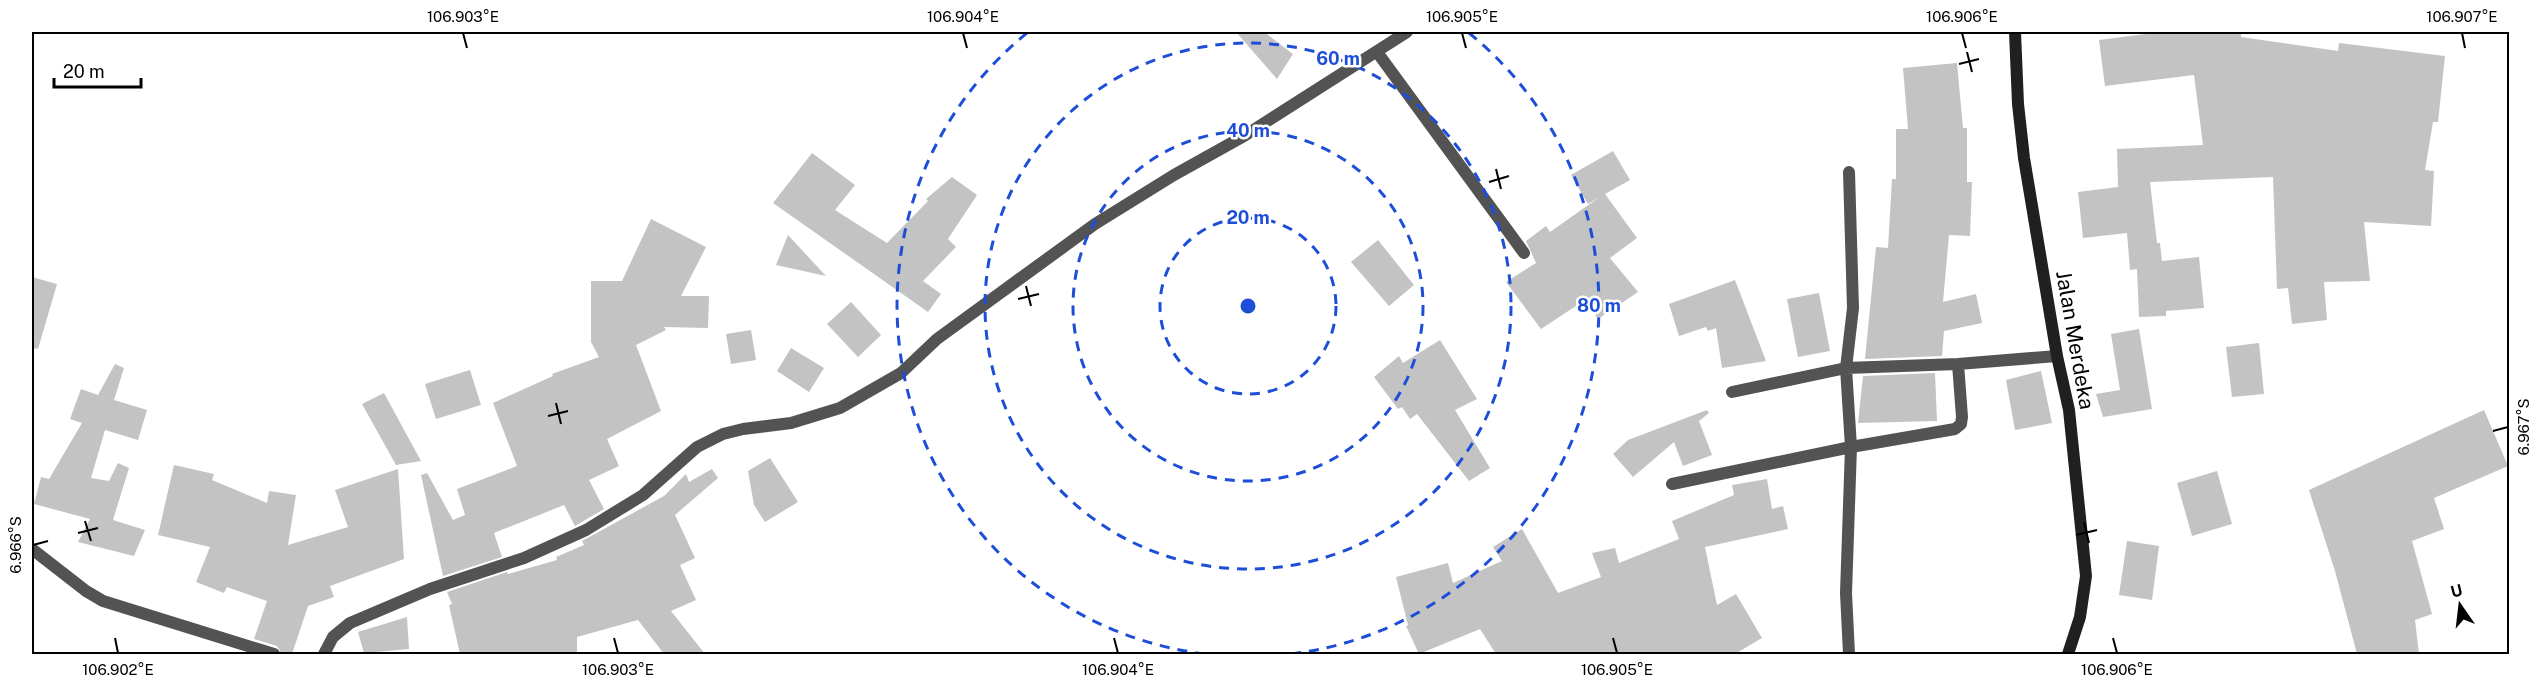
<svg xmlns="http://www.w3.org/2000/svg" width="2541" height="686" font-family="'Public Sans',sans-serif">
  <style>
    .building { fill: #c3c3c3 }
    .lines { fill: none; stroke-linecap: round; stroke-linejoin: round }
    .street { stroke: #535353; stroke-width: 12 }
    .secondary { stroke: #202020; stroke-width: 12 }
    .ticks { fill: none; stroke: #000; stroke-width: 2 }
    .ring { fill: none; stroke: #1d4ed8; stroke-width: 3; stroke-dasharray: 10 8 }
    .labels { text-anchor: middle; stroke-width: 5; stroke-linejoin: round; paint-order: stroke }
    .street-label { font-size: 21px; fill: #000; stroke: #fff }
    .centre { fill: #1d4ed8; stroke: #fff; stroke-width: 3 }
    .ring-label { font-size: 18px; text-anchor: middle; font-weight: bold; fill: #1d4ed8; stroke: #fff; stroke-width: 5; stroke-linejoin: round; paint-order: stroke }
    .neatline { fill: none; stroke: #000; stroke-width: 2 }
    .ticks-label { font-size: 15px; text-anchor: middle; fill: #000 }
  </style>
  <rect width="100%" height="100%" fill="#fff"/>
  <!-- building -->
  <path class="building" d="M1236 32H1264L1293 54 1277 79Z
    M2161 32H2241V37L2338 51 2339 43 2445 56 2438 122H2433L2425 170 2434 171 2431 226 2364 222 2370 281 2324 282 2327 320 2292 324 2288 288 2277 289 2273 177 2150 182 2157 243H2160L2162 261 2199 257 2204 308 2166 311V316L2139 317 2137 269 2130 270 2127 233 2083 238 2078 192 2118 187 2117 149 2203 145 2194 75 2105 86 2099 40Z
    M1957 63 1963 128H1967V182H1972L1970 236 1949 235 1943 302 1976 294 1982 323 1944 331 1942 356 1865 359 1876 247 1888 248 1892 179H1896V129H1908L1903 68Z
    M1613 151 1630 180 1605 194 1637 238 1610 258 1638 292 1598 319 1585 300 1541 329 1506 282 1536 263 1526 241 1546 226 1550 232 1601 196 1588 204 1571 175Z
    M812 153 855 185 835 210 887 243 928 201 926 199 952 177 977 195 948 239 956 247 923 281 941 294 928 312 773 203Z
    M651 219 706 247 681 296H709L708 328 664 327 666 330 636 345 661 411 607 439 619 466 589 480 604 509 575 526 564 505 494 533 502 557 443 576 421 475 427 473 453 520 465 515 457 489 517 466 493 403 553 376 552 374 599 357 591 342V281H622Z
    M788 235 826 276 776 265Z
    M1378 240 1414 285 1389 306 1351 262Z
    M32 277 57 284 38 349 32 348Z
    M1735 280 1766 361 1722 368 1716 328 1708 331 1706 327 1679 336 1669 304Z
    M1819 293 1830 351 1798 357 1787 299Z
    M851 302 881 335 858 357 827 324Z
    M2139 329 2152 409 2103 417 2096 394 2120 390 2111 334Z
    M751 330 756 360 731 364 726 334Z
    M1440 340 1477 399 1455 410 1490 468 1469 481 1417 414 1410 419 1402 407 1398 409 1374 377 1399 356 1403 363Z
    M2259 343 2264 394 2232 397 2226 347Z
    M791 348 824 368 809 392 777 371Z
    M115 364 124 368 114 400 147 410 138 440 105 430 91 478 109 481 118 463 129 468 113 520 145 530 134 556 78 542 90 519 34 504 41 477 49 479 82 423 70 419 81 389 98 395Z
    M470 370 481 405 436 419 425 384Z
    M2041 371 2052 423 2015 430 2006 380Z
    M1935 373 1937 421 1858 423 1863 376Z
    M384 393 421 461 396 465 362 404Z
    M1707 410 1709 413 1699 421 1712 455 1683 466 1674 442 1633 477 1613 454 1628 440Z
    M2484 410 2508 466 2434 498 2444 529 2412 541 2432 614 2415 620 2419 654H2357L2335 571 2309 490Z
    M770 458 798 502 765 522 754 505 748 471Z
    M174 465 214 474 212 480 267 503 269 491 296 495 288 545 348 527 335 490 398 469 404 559 330 586 334 597 308 606 292 654H282L277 646 254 639 267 601 227 587 224 593 196 582 210 547 158 535Z
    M712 469 718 478 675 515 695 558 680 565 696 600 671 611 705 654H664L638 620 577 637V654H460L449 605 452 604 447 592 507 572 508 574 557 560 556 557 584 545 582 541 664 496 686 474 689 482Z
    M2217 471 2232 524 2192 536 2177 483Z
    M1767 479 1772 509 1783 506 1788 529 1705 547 1717 605 1736 594 1762 638 1735 654H1496L1480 629 1419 654 1406 626 1408 625 1396 577 1448 563 1453 583 1502 561 1493 547 1522 529 1558 593 1601 577 1592 553 1615 548 1619 563 1679 539 1672 521 1734 495 1732 485Z
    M2127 541 2159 546 2152 600 2119 595Z
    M407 617 409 649 364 653 358 632Z"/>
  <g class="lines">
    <!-- street -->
    <path class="street" d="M1377 52 1524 253
      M1849 172 1853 308 1846 368 1851 447 1846 593 1849 654
      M1732 392 1846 368 1958 364 2057 356
      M1672 484 1851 447 1955 429 1961 424 1962 417 1958 364
      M32 549 86 591 103 601 274 654
      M324 654 333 637 350 623 430 589 524 558 586 530 643 495 697 447 723 434 743 429 791 423 840 408 901 373 937 339 1095 224 1174 175 1244 136 1407 32"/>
    <!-- secondary -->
    <path class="secondary" d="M2015 32 2018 104 2024 158 2057 356 2069 410 2086 576 2080 617 2068 654"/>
  </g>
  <!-- ticks -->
  <path class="ticks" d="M463 33 467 48M963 33 967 48M1462 33 1466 48M1962 33 1966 48M2462 33 2465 48M1967 52 1972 72M1959 64 1979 59M1496 169 1501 189M1489 182 1509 176M1026 286 1031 306M1018 299 1039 294M556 403 561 424M548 416 568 411M2493 431 2508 427M85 521 91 541M2084 522 2089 543M78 533 98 528M2076 535 2097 530M33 545 48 541M115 638 118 653M614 638 618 653M1114 638 1118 653M1613 638 1617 653M2113 638 2117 653"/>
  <!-- distance rings -->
  <g class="ring">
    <circle cx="1248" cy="306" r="88"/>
    <circle cx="1248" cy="306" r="175"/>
    <circle cx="1248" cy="306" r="263"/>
    <path d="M1205 654A351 351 0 0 1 1027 33M1469 33A351 351 0 0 1 1291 654"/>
  </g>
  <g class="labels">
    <!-- street labels -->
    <g class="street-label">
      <text transform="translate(2075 340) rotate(80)" y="7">Jalan Merdeka</text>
    </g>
  </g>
  <circle cx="1248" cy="306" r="9" class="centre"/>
  <g class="ring-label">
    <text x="1338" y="65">60 m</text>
    <text x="1248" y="137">40 m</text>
    <text x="1248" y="224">20 m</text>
    <text x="1599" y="312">80 m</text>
  </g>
  <!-- border -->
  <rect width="2541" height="686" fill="none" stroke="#ffffff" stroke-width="66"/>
  <!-- north arrow -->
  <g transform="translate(2460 605) rotate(346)" stroke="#ffffff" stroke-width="4.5" paint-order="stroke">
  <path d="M0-4.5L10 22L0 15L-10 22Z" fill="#000000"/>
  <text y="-9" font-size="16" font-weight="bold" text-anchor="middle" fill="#000000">U</text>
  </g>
  <!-- scale -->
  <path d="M54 78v9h87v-9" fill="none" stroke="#000000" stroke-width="3"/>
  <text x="63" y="78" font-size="18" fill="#000000" stroke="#ffffff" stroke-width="4.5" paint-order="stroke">20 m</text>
  <rect x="33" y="33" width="2475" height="620" class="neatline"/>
  <g class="ticks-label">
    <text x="463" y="22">106.903°E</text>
    <text x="963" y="22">106.904°E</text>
    <text x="1462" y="22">106.905°E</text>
    <text x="1962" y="22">106.906°E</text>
    <text x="2462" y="22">106.907°E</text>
    <text transform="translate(2524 427) rotate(-90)" y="5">6.967°S</text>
    <text transform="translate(16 545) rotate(-90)" y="5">6.966°S</text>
    <text x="118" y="675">106.902°E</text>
    <text x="618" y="675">106.903°E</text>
    <text x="1118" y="675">106.904°E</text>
    <text x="1617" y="675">106.905°E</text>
    <text x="2117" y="675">106.906°E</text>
  </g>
</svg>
